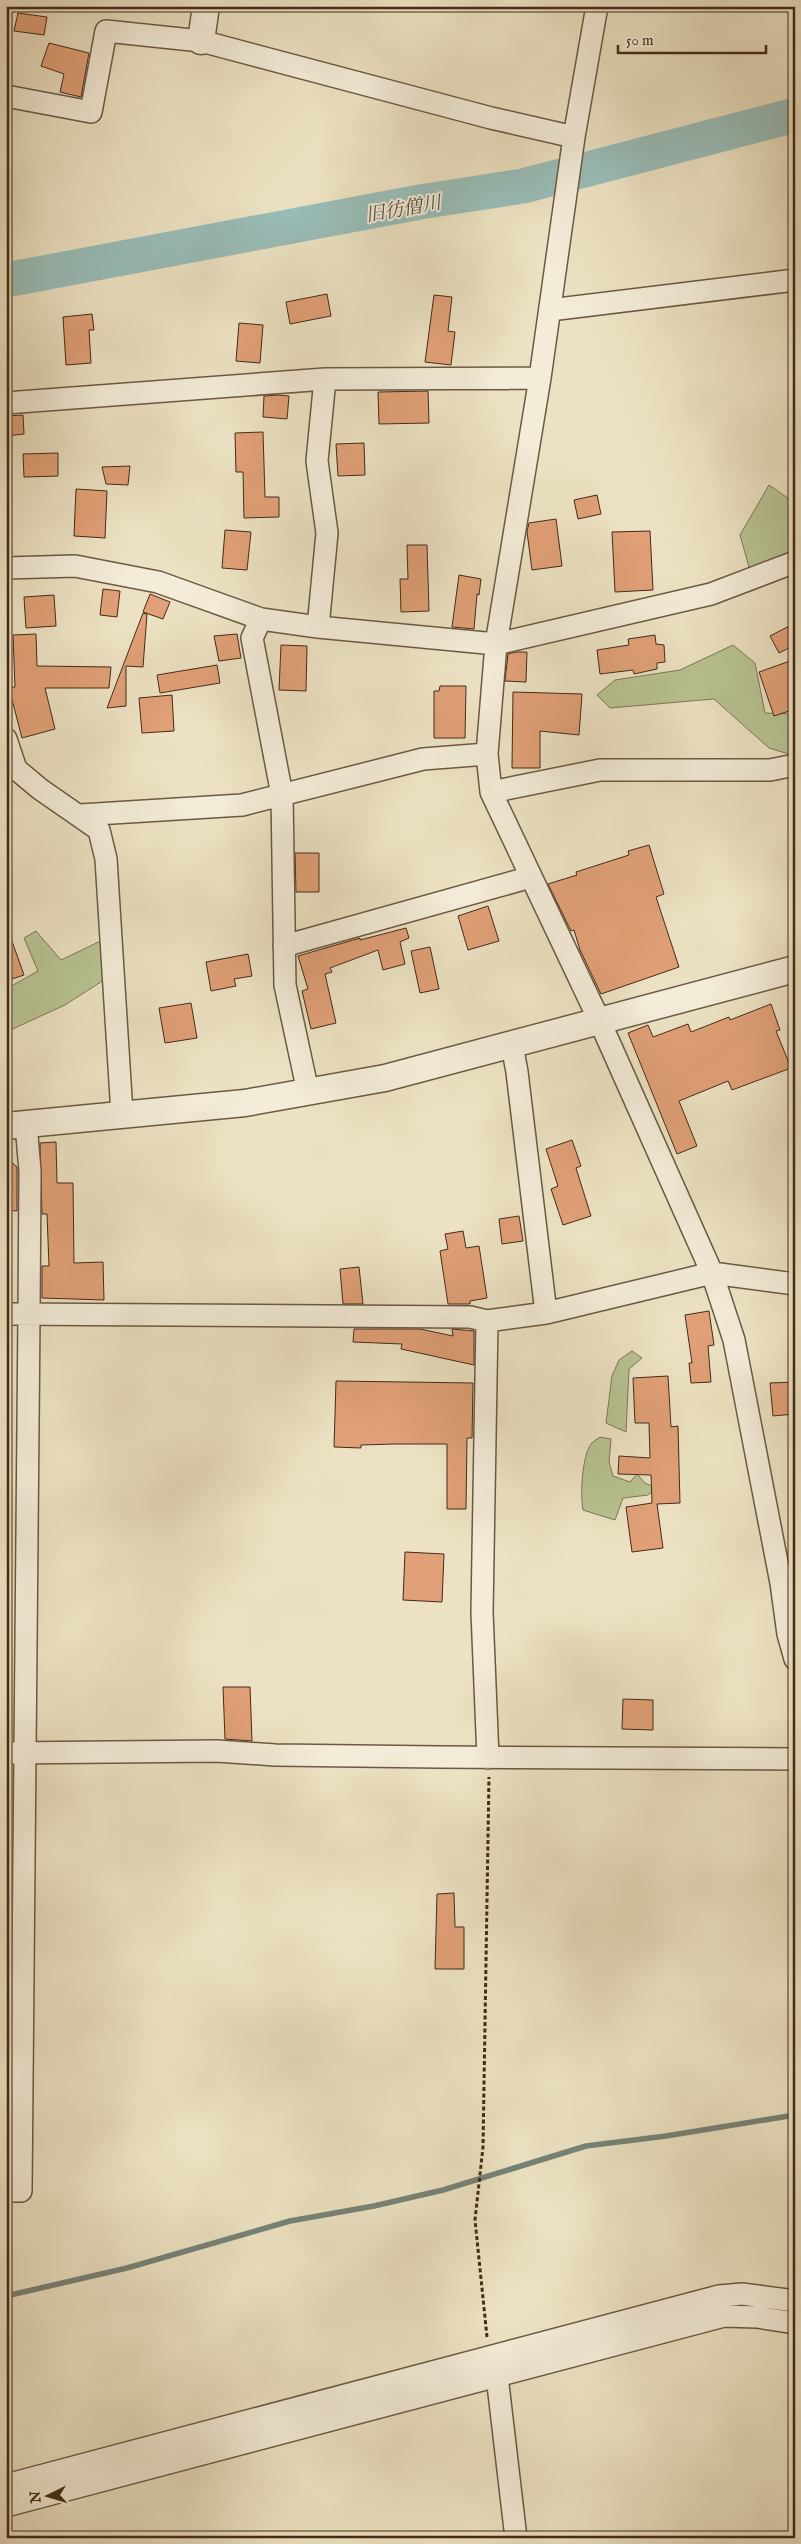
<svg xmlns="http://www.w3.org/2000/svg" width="801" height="2544" font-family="'IM FELL English','Noto Serif JP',serif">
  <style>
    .green { fill: #b8c393; stroke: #7d7756 }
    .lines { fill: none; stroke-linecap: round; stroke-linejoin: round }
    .stream { stroke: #768378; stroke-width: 5.5 }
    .river { stroke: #99bdb8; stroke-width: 35 }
    .building { fill: #e1a077; stroke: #422b18 }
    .minor-casing { stroke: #6c5943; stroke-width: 24 }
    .tertiary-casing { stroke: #6c5943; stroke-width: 29 }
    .path { stroke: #422b18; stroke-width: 3; stroke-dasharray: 4 2.5; stroke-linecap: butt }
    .minor { stroke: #f3ecd8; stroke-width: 21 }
    .tertiary { stroke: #f3ecd8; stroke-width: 26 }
    .labels { text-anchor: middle; stroke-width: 4; stroke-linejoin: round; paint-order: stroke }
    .water-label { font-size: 19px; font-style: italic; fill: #585040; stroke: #f3ecd8 }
  </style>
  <rect width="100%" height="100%" fill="#ece2c3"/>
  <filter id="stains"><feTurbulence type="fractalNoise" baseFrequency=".004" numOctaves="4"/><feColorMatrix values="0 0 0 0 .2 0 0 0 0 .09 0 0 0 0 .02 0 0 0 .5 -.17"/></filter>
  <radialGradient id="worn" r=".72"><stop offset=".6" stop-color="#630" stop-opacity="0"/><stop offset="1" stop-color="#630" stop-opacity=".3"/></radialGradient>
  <!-- green -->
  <path class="green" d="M769 485 795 503V562L752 578 740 535Z
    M733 645 755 663 765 713 795 714V756L769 748 714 699 610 708 597 695 615 680 680 670Z
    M36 931 61 960 111 936 104 980 65 1005 6 1032V989L38 971 24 938Z
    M632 1351 642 1358 629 1369 626 1432 606 1423 612 1376 619 1360Z
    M600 1437 611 1439 609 1462 613 1476 630 1482 637 1474 645 1483 656 1488 648 1495 623 1498 615 1520 583 1510C580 1496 582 1456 591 1444 593 1441 598 1439 600 1437Z"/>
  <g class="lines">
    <!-- stream -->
    <path class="stream" d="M6 2296 127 2268 290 2221 374 2206 443 2190 586 2146 666 2136 795 2115"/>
    <!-- river -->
    <path class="river" d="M6 280 420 202 523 186 795 115"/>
  </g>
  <!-- building -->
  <path class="building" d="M18 13 47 17 44 35 14 31Z
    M49 43 89 53 81 97 60 92 64 74 41 66Z
    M327 294 331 316 290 324 286 302Z
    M434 295 452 297 448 331 455 332 451 365 425 362Z
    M92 314 94 330H89L91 363 66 365 63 317Z
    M239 323 263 325 260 363 236 361Z
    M428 391 429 423 379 424 378 392Z
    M277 395 289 396 287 419 263 417 264 396Z
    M23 415 24 434 6 436V416Z
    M263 432 265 497H279V517L244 518 243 472H236L235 433Z
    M364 443 365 475 338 476 336 444Z
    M58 453V476L24 477 23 454Z
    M130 466 128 485 106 484 102 467Z
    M76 489 107 491 105 538 74 536Z
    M597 495 601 514 578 519 574 500Z
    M556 519 562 566 532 570 527 532 529 523Z
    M225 530 251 532 247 570 222 568Z
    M650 531 653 590 615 592 612 532Z
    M407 545H427L429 611 401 612 400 579H408Z
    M459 575 481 579 479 595 477 594 474 629 452 627Z
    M103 589 120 591 117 617 100 615Z
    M150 594 170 602 163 619 143 612Z
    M54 595 56 626 26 628 24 597Z
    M143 613 147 614 143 667 126 666V706L107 708Z
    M795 623V645L779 653 770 636Z
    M36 634 37 666 111 667 109 688H45L55 729 22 738 9 688 15 687 13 635Z
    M237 634 241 658 219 661 214 636Z
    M655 635 656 644 664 645 665 662 657 663V669L634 674 633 670 600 674 597 650 629 645 628 639Z
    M281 645 307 646 306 691 279 690Z
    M516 652H527L526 682 505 681 508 654Z
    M790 661 795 675V709L774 716 759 672Z
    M217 665 220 683 160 693 157 675Z
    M440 686H466L465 738H434V691H439Z
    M513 692 582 694 579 735 540 731V768H512Z
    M172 695 174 731 142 733 139 698Z
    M649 845 664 894 656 897 679 967 601 994 580 950 574 930 571 931 548 884 577 875 576 872 629 855 628 851Z
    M295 853H319V892H296Z
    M488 906 499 941 468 950 458 916Z
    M406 928 409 938 400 942 405 964 383 970 378 950 330 968 332 972 325 974 336 1023 311 1029 302 991 308 989 298 956 360 938V940Z
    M8 930 24 975 6 981V931Z
    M430 947 439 989 420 993 411 951Z
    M248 954 252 976 234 979 236 986 211 991 206 962Z
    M191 1003 197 1038 165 1043 159 1008Z
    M771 1004 780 1030 776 1031 791 1068 732 1090 728 1081 679 1101 697 1146 677 1154 628 1033 648 1025 653 1037 688 1024 691 1032 729 1017 730 1020Z
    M572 1140 581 1166 576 1168 591 1216 563 1225 551 1189 558 1186 546 1149Z
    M56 1142 57 1183H73L74 1263 103 1262 104 1300 42 1298V1266H49L47 1214H42L40 1143Z
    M6 1157 17 1167V1211L6 1210Z
    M519 1216 523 1241 502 1244 499 1219Z
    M463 1231 466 1248 479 1246 487 1298 470 1301V1304H448L440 1251 448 1249 445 1234Z
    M359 1267 363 1304H343L340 1269Z
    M709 1311 714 1345 708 1346 711 1382 691 1383 689 1363H692L685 1315Z
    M354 1329H420L453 1336 452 1329 474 1331V1365L401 1349 402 1344 353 1342Z
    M668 1376 671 1427 678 1426 680 1503 657 1504 663 1548 632 1552 626 1507 652 1503 651 1475 618 1474 619 1456 650 1458 649 1423H635L633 1378Z
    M336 1381 473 1383 472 1438H467L466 1509H447V1444H394L361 1445V1448L334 1447Z
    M795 1382V1414L773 1416 770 1383Z
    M405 1552 444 1554 442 1602 403 1600Z
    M223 1687H250L252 1741 225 1739Z
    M623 1699 653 1700V1730L622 1729Z
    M454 1893 455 1927H464V1969H435L437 1894Z"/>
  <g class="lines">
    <defs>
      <path id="minor" d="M597 6 574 137 540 378 496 644 487 754 491 792 600 1022 712 1273 734 1340 781 1583 788 1634 795 1659
        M6 96 91 112 106 31 201 41 491 118 574 137
        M550 310 795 280
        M6 403 325 379 540 378
        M6 568 75 566 158 582 261 619 318 627 496 644 711 594 795 562
        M261 619 252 638 282 795 285 985 308 1092
        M318 627 327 533 317 461 325 379
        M6 739 16 769 40 789 99 830 106 859 122 1114
        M491 792 600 770H770L795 765
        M80 815 242 805 423 759 487 754
        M284 946 531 877
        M512 1045 517 1072 546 1313
        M6 1314 470 1317 487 1321 546 1313 712 1273 795 1284
        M487 1321 482 1612 488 1758
        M6 1753 217 1751 275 1755 439 1757 795 1759
        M6 2191H21L29 1315 30 1171 26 1124
        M497 2376 516 2538
        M6 2485 719 2296 742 2294 795 2301
        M6 2506 724 2316 757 2317 795 2323"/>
      <path id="tertiary" d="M201 41 206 6
        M6 1126 245 1103 385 1078 795 969"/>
    </defs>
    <!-- minor casing -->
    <use href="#minor" class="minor-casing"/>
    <!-- tertiary casing -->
    <use href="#tertiary" class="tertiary-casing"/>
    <!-- path -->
    <path class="path" d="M487 2337 475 2220 483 2147 489 1777"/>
    <!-- minor -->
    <use href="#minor" class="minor"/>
    <!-- tertiary -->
    <use href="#tertiary" class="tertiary"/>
  </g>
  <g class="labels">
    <!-- water labels -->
    <g class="water-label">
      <text transform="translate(403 208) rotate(-10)" y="7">旧彷僧川</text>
    </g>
  </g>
  <!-- margin -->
  <rect width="801" height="2544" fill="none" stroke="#ece2c3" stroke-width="25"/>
  <rect x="8" y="8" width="786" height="2529" fill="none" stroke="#422b18" stroke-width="2.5"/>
  <rect x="12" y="12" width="776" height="2519" fill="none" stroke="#422b18"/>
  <!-- north arrow -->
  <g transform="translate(48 2496) rotate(265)" stroke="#f3ecd8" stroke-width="4" paint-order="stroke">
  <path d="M0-4L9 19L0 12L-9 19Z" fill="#422b18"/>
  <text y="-8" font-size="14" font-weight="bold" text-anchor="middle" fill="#422b18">N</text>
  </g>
  <!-- scale -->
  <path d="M618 45v8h148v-8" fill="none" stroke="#422b18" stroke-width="2.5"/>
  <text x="626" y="45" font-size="15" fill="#422b18" stroke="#f3ecd8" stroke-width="4" paint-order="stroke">50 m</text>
  <rect width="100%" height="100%" filter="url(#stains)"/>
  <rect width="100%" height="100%" fill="url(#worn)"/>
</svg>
